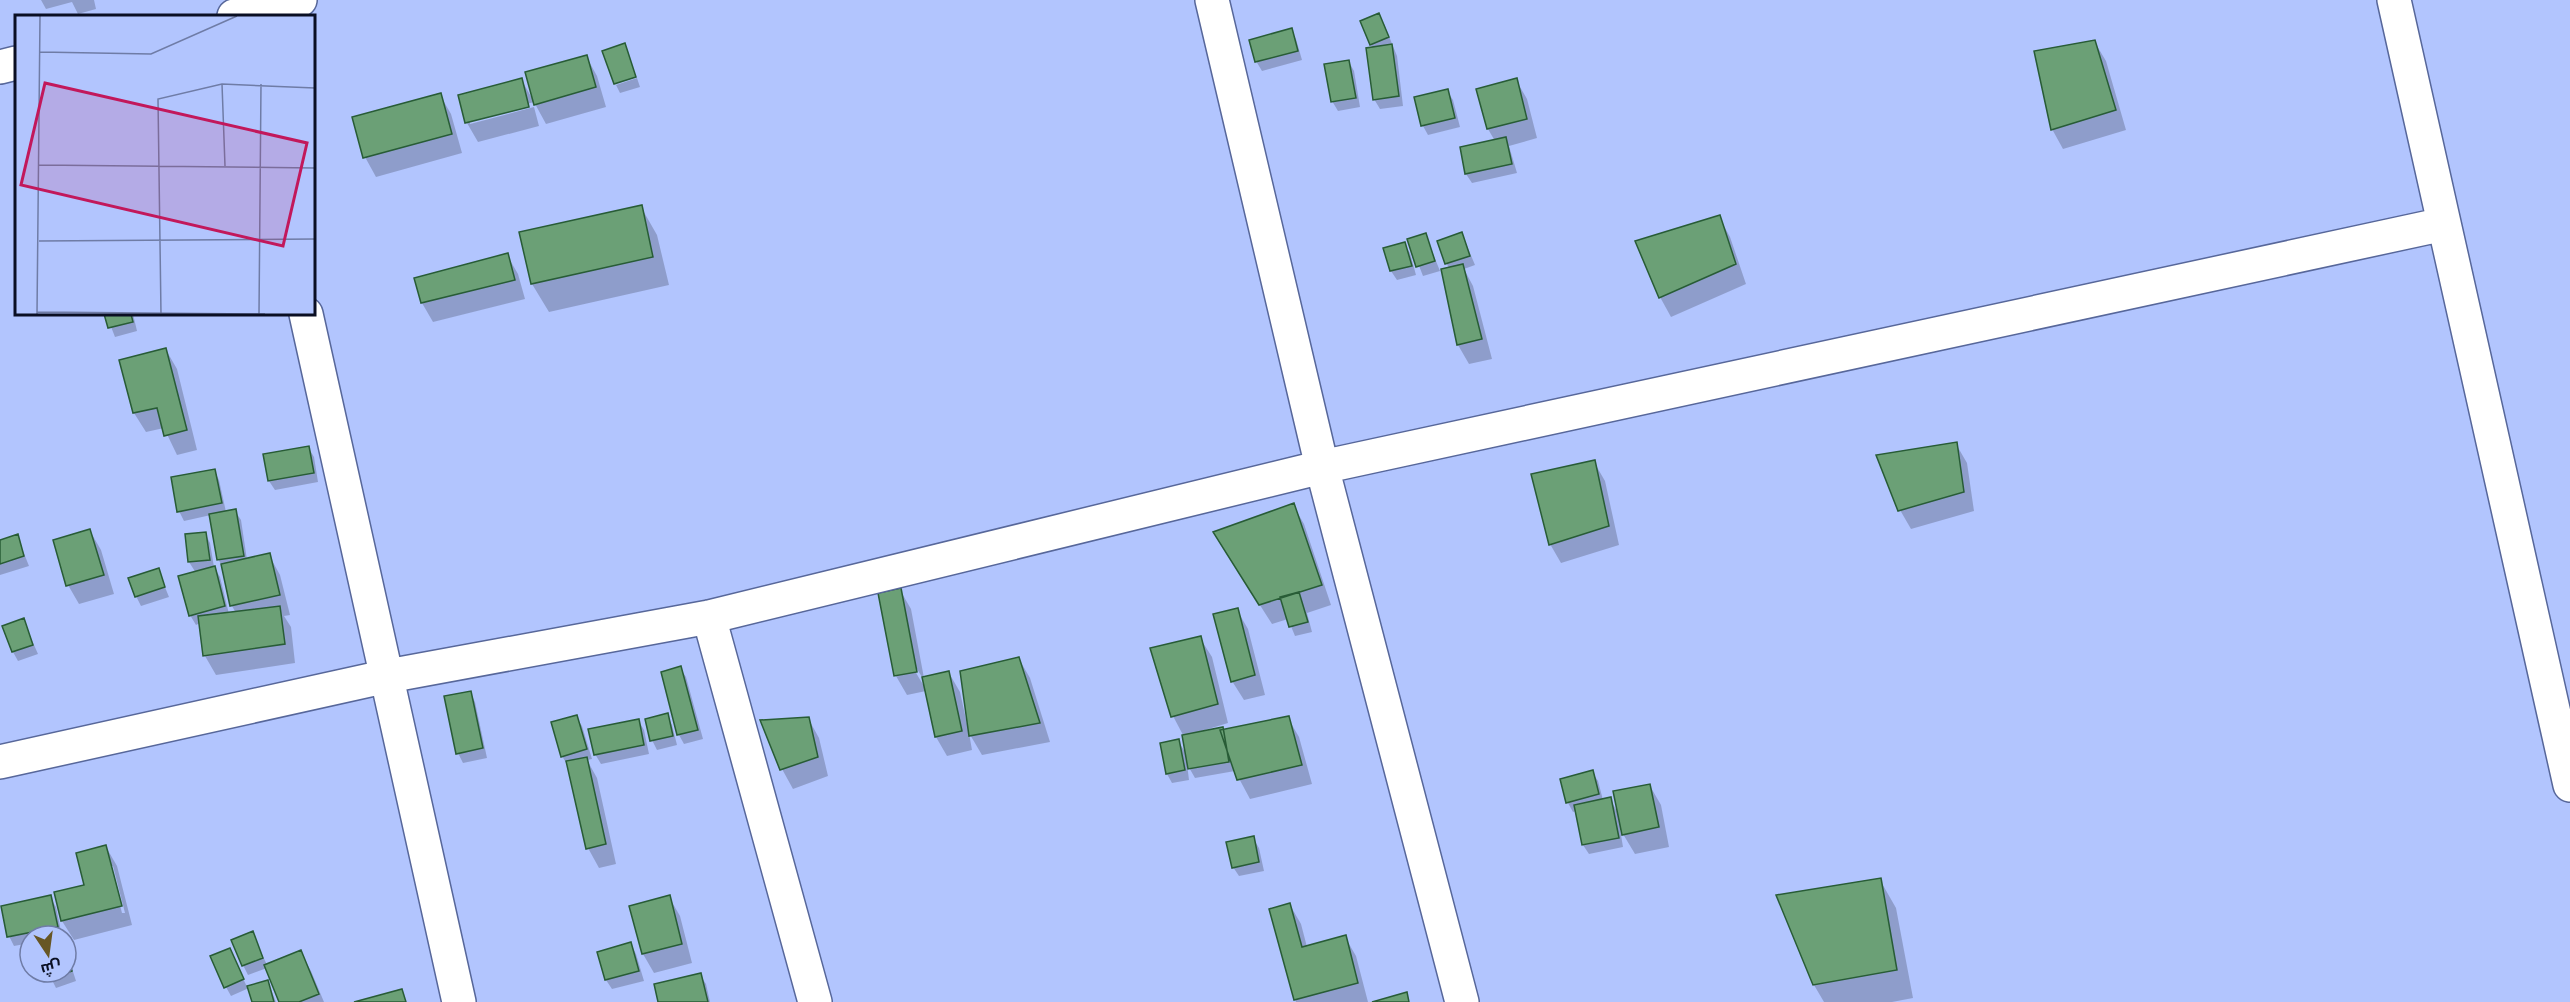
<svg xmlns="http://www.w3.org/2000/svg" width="2570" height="1002" font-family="'Times New Roman',Cairo,serif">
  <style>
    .shadow { fill: #0003; fill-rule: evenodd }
    .building { fill: #6ba076; stroke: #285c36; stroke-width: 1.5 }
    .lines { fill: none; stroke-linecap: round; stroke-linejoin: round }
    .minor-casing { stroke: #57679a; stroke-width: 36 }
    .minor { stroke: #fff; stroke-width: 33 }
    .inset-road { fill: none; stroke: #6f7ca6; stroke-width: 1.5 }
    .view { fill: #c2185b; fill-opacity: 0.15; stroke: #c2185b; stroke-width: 3 }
    .inset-edge { fill: none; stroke: #0a0f23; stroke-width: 3 }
  </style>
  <rect width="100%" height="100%" fill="#b2c5fe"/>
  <!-- shadow -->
  <path class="shadow" d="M41 0H94L96 9 78 14 72 2 46 9Z
    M1384 24 1397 56 1403 106 1380 109 1374 99 1373 49 1371 45Z
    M1291 30 1296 39 1302 60 1262 71 1256 61Z
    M2094 41 2106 61 2126 130 2063 149 2052 129Z
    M586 56 597 76 606 107 546 124 534 102 470 120V124L534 107 539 126 478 142 467 123 460 96 521 79 533 100Z
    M1349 62 1354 71 1360 107 1338 111 1332 101Z
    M637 78 640 87 620 93 616 85Z
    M1516 80 1527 99 1537 138 1509 146 1517 173 1472 183 1466 174 1495 141 1488 129 1478 90Z
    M1447 91 1453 100 1460 127 1428 135 1423 126 1416 98Z
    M440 95 451 114 462 153 376 177 365 157Z
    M641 207 657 235 669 285 549 312 532 284 521 234Z
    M1719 217 1730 237 1746 284 1671 317 1660 297Z
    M1425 234 1440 271 1423 276 1409 240Z
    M1462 234 1475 265 1464 269 1473 286 1492 359 1469 364 1458 345 1450 269 1446 263Z
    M1404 244 1410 253 1416 275 1397 280 1391 271 1385 249Z
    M507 255 518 274 525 299 433 322 422 303Z
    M106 314H133L137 331 115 337Z
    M166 350 177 369 197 450 177 455 164 428 146 432 134 413 121 361Z
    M1956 444 1967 463 1974 511 1911 529 1900 510Z
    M308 447 314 457 318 482 275 490 269 481Z
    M1594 462 1605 481 1619 545 1561 563 1550 544Z
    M214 470 219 480 226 512 235 511 241 520 247 560 269 555 280 575 290 615 284 616 291 627 295 663 216 675 205 656 200 623 196 625 190 615 196 573 189 562 205 533 210 543 214 567 220 577 229 614 236 613 232 606 224 569 218 559 211 515 184 521 179 511Z
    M1293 505 1304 524 1331 605 1307 613 1312 632 1295 636 1288 619 1272 624 1226 552Z
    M90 531 101 550 114 594 79 604 68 585Z
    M17 536 29 566 0 575V541Z
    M158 570 169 597 141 606 136 596Z
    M900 590 911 609 924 678 949 673 960 692 967 724 1019 659 1030 678 1050 742 982 755 969 733 972 750 947 756 936 737 926 691 907 695 896 676ZM914 664 925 682V688L912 666Z
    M1237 610 1248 629 1265 695 1244 700 1232 681Z
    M23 620 38 654 18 661 13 652Z
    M1200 638 1212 657 1228 723 1205 730 1206 732H1220L1288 718 1299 737 1312 784 1250 799 1235 771 1195 778 1187 764 1189 780 1172 783 1167 774 1178 741 1187 755 1183 735 1173 716Z
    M680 668 686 677 703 739 684 744 679 735 662 673Z
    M470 692 475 702 487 758 463 763 458 753Z
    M667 715 672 725 677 745 657 750 652 740Z
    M576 717 582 726 592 759 587 760 597 778 616 864 599 868 588 848 568 766 562 756Z
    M808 718 819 738 828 776 793 789 782 769 762 722Z
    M638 720 644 730 649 754 601 764 595 754Z
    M1592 772 1598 781 1603 800 1610 799 1618 813 1650 786 1661 805 1669 847 1635 854 1620 829 1623 847 1589 854 1583 845 1576 811 1573 812 1568 803 1562 780Z
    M1253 838 1259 848 1264 871 1239 876 1233 867Z
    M106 847 117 866 132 925 74 940 62 921 86 886ZM110 866H113L125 913H122Z
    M1880 880 1896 908 1913 998 1892 1002H1824L1814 985Z
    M50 897 56 907 62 936H30V943L14 946 9 936Z
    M669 897 680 916 692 963 654 973 643 954 631 907Z
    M1290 905 1301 924 1307 947 1345 937 1356 956 1368 1002H1296L1270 910Z
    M252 933 267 965 300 952 311 971 324 1002H281L267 968 248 975 243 965Z
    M631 944 636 954 644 981 612 989 606 980 599 953Z
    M66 950 76 981 56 988 48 972H66Z
    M230 950 247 987 268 982 276 1002H253L249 988 231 996 226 987Z
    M700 975 706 984 710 1002H660Z"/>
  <!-- building -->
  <path class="building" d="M1379 13 1389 37 1370 45 1360 21Z
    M1292 28 1298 51 1255 62 1249 40Z
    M2095 40 2116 110 2051 130 2034 51Z
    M625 43 636 77 614 84 602 51Z
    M1392 44 1399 96 1373 100 1366 48Z
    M587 55 596 87 534 105 525 72Z
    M1349 60 1356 98 1331 102 1324 64Z
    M522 78 529 107 465 123 458 95Z
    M1517 78 1527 119 1487 129 1476 89Z
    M1448 89 1455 118 1421 126 1414 97Z
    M441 93 452 134 363 158 352 117Z
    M1506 137 1512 164 1465 174 1460 147Z
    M642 205 653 257 531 284 519 232Z
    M1720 215 1736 264 1659 298 1635 241Z
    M1462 232 1470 256 1445 264 1437 241Z
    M1426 233 1435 261 1416 267 1407 239Z
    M1405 242 1412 266 1390 271 1383 248Z
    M508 253 515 280 421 303 414 278Z
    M1463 264 1482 339 1457 345 1441 269Z
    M104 314H131L133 322 108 328Z
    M166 348 187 430 164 436 157 408 133 413 119 360Z
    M1957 442 1964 492 1898 511 1876 455Z
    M309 446 314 473 268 481 263 454Z
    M1595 460 1609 526 1549 545 1531 474Z
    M215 469 222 503 177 512 171 477Z
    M1294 503 1322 585 1259 605 1213 532Z
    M236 509 244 556 217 560 209 514Z
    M90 529 104 575 66 586 53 540Z
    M206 532 210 560 188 562 185 534Z
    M18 534 24 556 0 564V540Z
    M270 553 280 595 230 606 221 564Z
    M215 566 225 606 189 616 178 576Z
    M159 568 165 587 135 597 128 578Z
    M901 588 917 672 894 676 878 593Z
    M1299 592 1308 622 1289 627 1280 597Z
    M280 606 285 644 203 656 198 616Z
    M1238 608 1255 675 1231 682 1213 614Z
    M24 618 33 645 12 652 2 626Z
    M1201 636 1218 704 1171 717 1150 648Z
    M1019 657 1040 723 969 736 960 671Z
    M681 666 698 730 677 735 661 672Z
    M949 671 962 731 935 737 922 677Z
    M471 691 483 748 456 754 444 696Z
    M668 713 673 736 650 741 645 719Z
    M577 715 587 749 561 757 551 722Z
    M1289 716 1302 765 1237 780 1220 730Z
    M809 717 818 757 780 770 760 720Z
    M639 719 644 745 594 755 588 729Z
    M1223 727 1229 762 1188 769 1182 735Z
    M1179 739 1185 770 1166 774 1160 743Z
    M587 757 606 844 586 849 566 761Z
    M1593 770 1599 794 1566 803 1560 779Z
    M1650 784 1659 827 1622 835 1613 791Z
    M1611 797 1619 838 1582 845 1574 805Z
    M1254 836 1259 862 1232 868 1226 842Z
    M106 845 122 906 61 921 54 892 84 885 76 853Z
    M1881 878 1897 970 1813 985 1776 895Z
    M51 895 58 927 7 937 1 906Z
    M670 895 682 944 642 954 629 906Z
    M1290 903 1302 947 1346 935 1358 983 1294 1000 1269 909Z
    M253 931 263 958 242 966 231 940Z
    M631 942 639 971 605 980 597 952Z
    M230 948 244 979 224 988 210 956Z
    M301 950 319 994 299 1002H279L264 965Z
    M66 952 72 971 49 979 47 972H66Z
    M701 973 708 1002H658L654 984Z
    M268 980 274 1002H252L247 986Z
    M402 989 406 1002H354Z
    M1407 992 1409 1002H1372Z"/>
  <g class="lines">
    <defs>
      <path id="minor" d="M1212 0 1322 467 1462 1002
        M2394 0 2570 785
        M234 16 300 0
        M0 67 16 63
        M306 314 459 1002
        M709 617 815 1002
        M0 762 388 676 709 617 1322 467 2444 224"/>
    </defs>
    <!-- minor casing -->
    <use href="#minor" class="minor-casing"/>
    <!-- minor -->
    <use href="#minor" class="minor"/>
  </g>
  <!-- overview -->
  <g transform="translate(15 15)">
    <rect width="300" height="300" fill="#b2c5fe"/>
    <path class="inset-road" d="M25 37 136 39 222 1M207 69 210 151M24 150 300 153M24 226 300 224M22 297 250 299M22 299 25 1M146 299 143 84 207 69 300 73M244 299 246 69"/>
    <path class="view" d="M30 68 292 128 268 231 6 170Z"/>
    <rect width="300" height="300" class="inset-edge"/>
  </g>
  <!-- north arrow -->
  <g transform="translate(48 954) rotate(167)"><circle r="28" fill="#b2c5fe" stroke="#6f7ca6" stroke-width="1.5"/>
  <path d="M0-4.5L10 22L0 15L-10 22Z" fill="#675624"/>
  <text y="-9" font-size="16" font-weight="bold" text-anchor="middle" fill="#0a0f23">ش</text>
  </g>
</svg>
